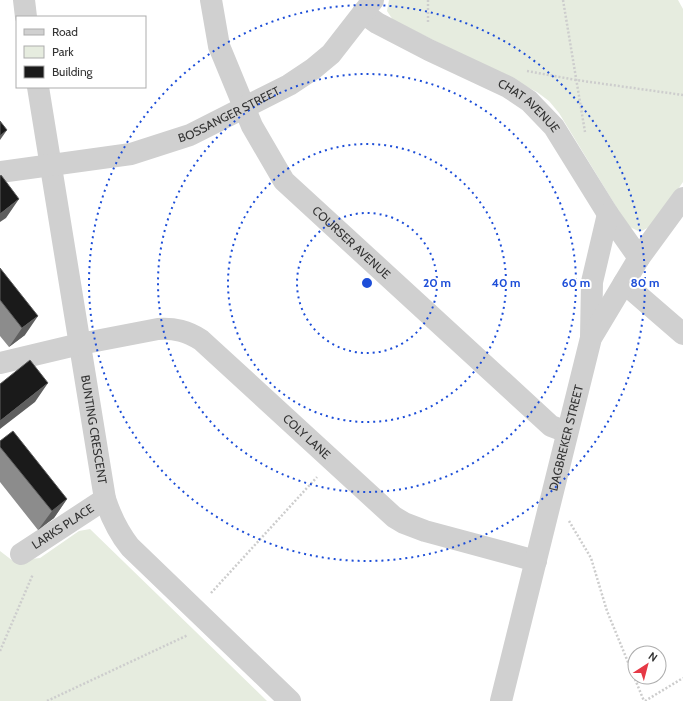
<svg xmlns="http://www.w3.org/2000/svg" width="683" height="701" font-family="Cabin,sans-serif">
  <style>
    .green { fill: #e6ecdf }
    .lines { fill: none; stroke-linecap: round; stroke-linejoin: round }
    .path { stroke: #cdcdcd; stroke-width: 2.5; stroke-dasharray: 2 2; stroke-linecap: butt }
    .minor { stroke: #d0d0d0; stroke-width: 22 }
    .wall { fill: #8c8c8c }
    .shaded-wall { fill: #5f5f5f }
    .building { fill: #1a1a1a; stroke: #5f5f5f }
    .ring { fill: none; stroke: #1d4ed8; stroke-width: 2; stroke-dasharray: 2 4 }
    .labels { text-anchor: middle; stroke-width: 4; stroke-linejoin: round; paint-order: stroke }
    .street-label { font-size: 12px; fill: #333; stroke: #fff }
    .centre { fill: #1d4ed8; stroke: #fff; stroke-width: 2 }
    .ring-label { font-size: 12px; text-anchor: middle; font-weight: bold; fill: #1d4ed8; stroke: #fff; stroke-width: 4; stroke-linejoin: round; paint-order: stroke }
  </style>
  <rect width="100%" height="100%" fill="#fff"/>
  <!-- green -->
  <path class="green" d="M389 0H678L683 9V182L653 225 640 232 628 226 559 113 549 101 537 92 393 20 387 11Z
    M90 529 267 701H0V551L13 561 40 558 79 531Z"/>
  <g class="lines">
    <!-- path -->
    <path class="path" d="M428 0V23
      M563 0 585 132
      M527 71 576 80 683 95
      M569 521 591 558 607 611 644 701
      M211 593 317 477
      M0 651 33 574
      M47 701 188 635
      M645 701 683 678"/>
    <!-- minor -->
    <g class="minor">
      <path d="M24 0 26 17"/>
      <path id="s1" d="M211 0 219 46 252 126 284 181 551 426 567 432"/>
      <path id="s2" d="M363 13 377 23 429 50 508 87 529 101 554 127 608 214 639 258"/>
      <path id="s3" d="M38 87 105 499C111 517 118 532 130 547L290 701"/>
      <path id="s4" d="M0 172 131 154 190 135 289 85 313 69 331 54 373 0"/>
      <path d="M624 283 683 334"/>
      <path d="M591 337 592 282 608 214"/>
      <path id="s5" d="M0 363 80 344 158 329C175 328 187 331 201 340L394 517 404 523 425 531 536 561"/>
      <path id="s6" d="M21 554 105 499"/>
      <path id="s7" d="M501 701 591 338 639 258 683 198"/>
    </g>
  </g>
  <!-- wall -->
  <path class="wall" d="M0 268 25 335 9 347 0 336Z
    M0 441 67 499 54 518 38 530 0 482Z"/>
  <!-- shaded-wall -->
  <path class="shaded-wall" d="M7 130 0 140V136Z
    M19 199 6 218 0 222V214Z
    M38 316 25 335 9 347 22 328Z
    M48 383 35 402 0 429V421Z
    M67 499 54 518 38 530 52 511Z"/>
  <!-- building -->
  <path class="building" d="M0 121 7 130 0 136Z
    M1 175 19 199 0 214V176Z
    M0 268 38 316 22 328 0 300Z
    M30 360 48 383 0 421V384Z
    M13 431 67 499 52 511 0 447V441Z"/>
  <!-- distance rings -->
  <g class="ring">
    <circle cx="367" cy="283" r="70"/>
    <circle cx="367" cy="283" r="139"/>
    <circle cx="367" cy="283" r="209"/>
    <circle cx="367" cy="283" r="278"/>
  </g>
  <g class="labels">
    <!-- street labels -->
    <g class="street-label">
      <text dy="4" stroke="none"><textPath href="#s2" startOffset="191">CHAT AVENUE</textPath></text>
      <text dy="4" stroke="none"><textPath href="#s4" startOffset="238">BOSSANGER STREET</textPath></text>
      <text dy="4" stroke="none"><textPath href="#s1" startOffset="288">COURSER AVENUE</textPath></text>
      <text dy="4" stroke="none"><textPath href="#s3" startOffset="347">BUNTING CRESCENT</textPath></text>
      <text dy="4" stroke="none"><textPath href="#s5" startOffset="350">COLY LANE</textPath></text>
      <text dy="4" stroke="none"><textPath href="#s7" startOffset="271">DAGBREKER STREET</textPath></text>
      <text dy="4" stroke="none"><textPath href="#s6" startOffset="50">LARKS PLACE</textPath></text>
    </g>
  </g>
  <circle cx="367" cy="283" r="6" class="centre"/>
  <g class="ring-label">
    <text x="437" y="287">20 m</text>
    <text x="506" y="287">40 m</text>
    <text x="576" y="287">60 m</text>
    <text x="645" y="287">80 m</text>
  </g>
  <!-- legend -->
  <rect x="16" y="16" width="130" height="72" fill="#ffffff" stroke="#adadad"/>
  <rect x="24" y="29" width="20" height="6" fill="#d0d0d0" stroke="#adadad"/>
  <text x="52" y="36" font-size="12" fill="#333333">Road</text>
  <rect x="24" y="46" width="20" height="12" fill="#e6ecdf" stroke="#adadad"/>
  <text x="52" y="56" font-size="12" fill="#333333">Park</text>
  <rect x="24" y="66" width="20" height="12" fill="#1a1a1a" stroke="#adadad"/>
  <text x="52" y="76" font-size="12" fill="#333333">Building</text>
  <!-- north arrow -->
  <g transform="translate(647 665) rotate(36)"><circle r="19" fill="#ffffff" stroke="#adadad"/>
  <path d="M0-3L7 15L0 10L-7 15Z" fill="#e63946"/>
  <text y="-6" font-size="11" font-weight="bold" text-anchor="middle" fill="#333333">N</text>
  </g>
</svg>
